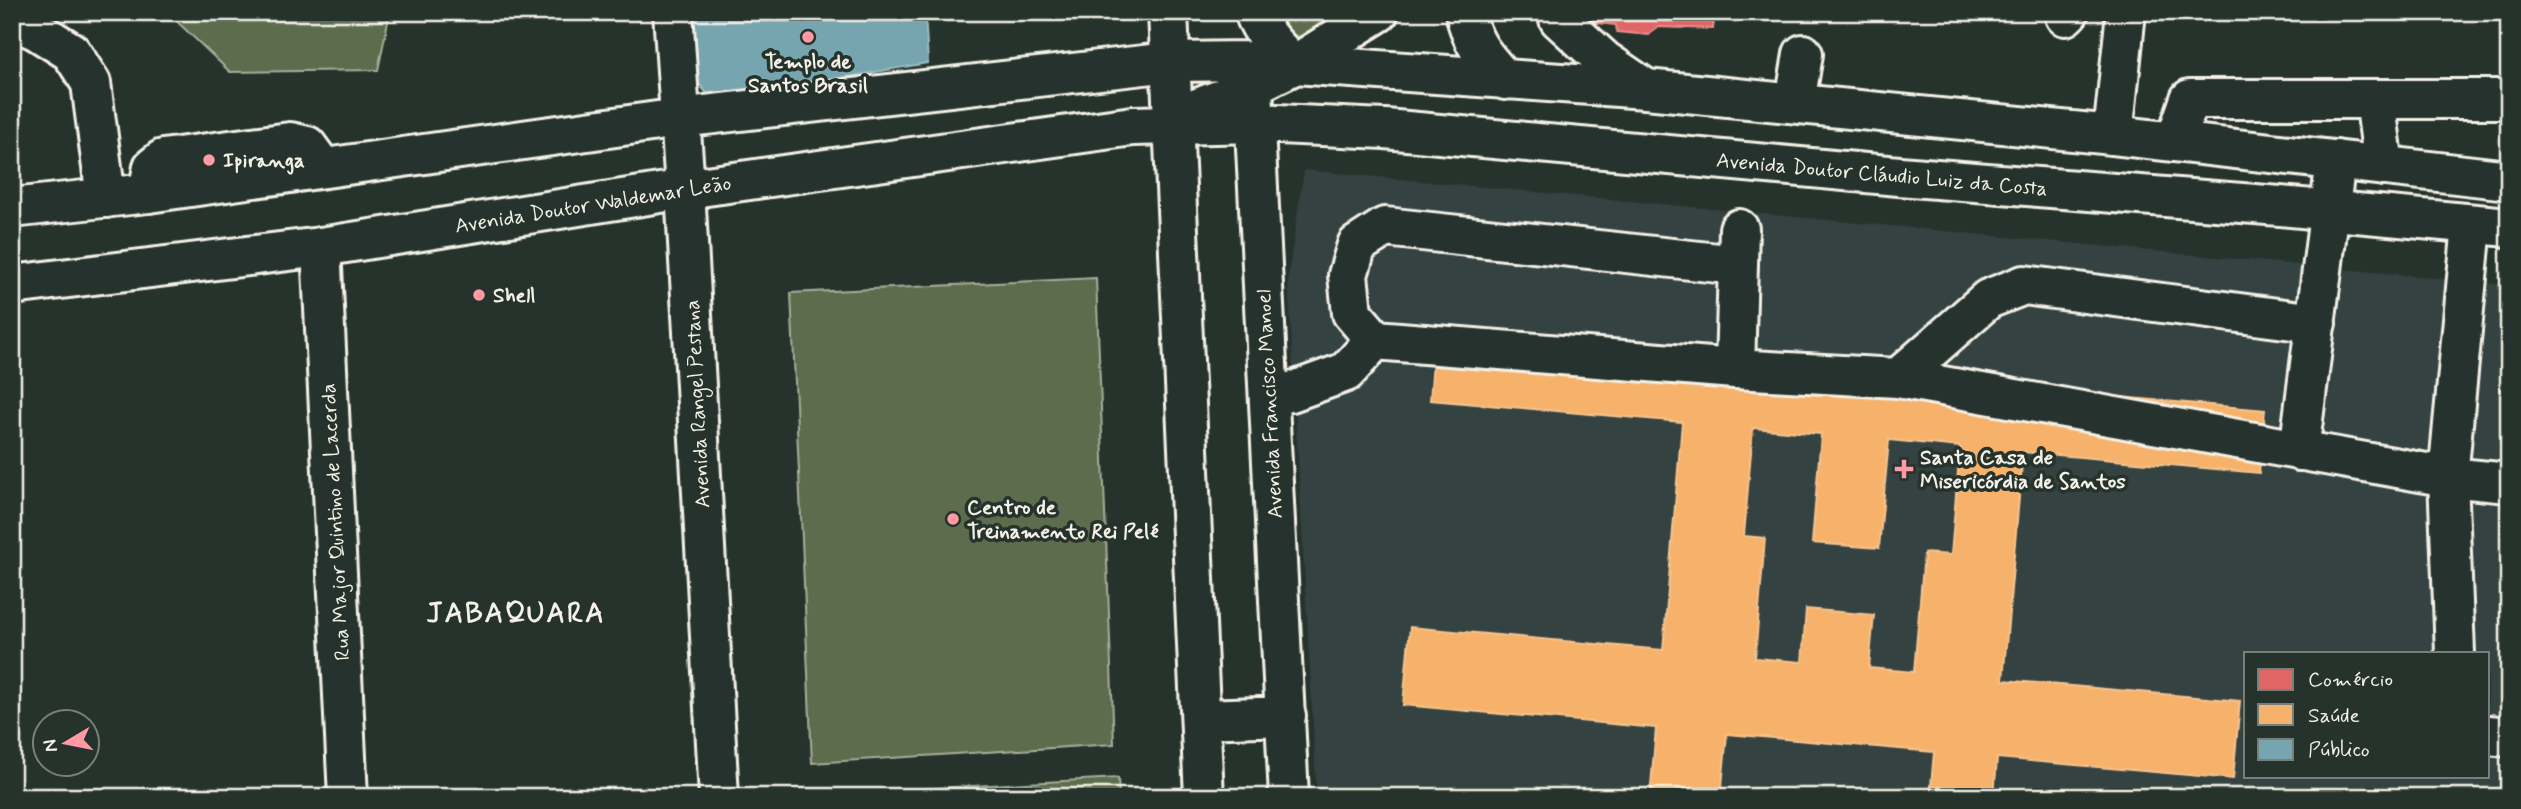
<svg xmlns="http://www.w3.org/2000/svg" width="2521" height="809" font-family="Mynerve,sans-serif">
  <style>
    .built { fill: #354242; fill-rule: evenodd }
    .green { fill: #5d6c4d; stroke: #a8ae9a; stroke-width: 2 }
    .shops { fill: #e06666; stroke: #e6908d; stroke-width: 2 }
    .health { fill: #f6b26b; stroke: #f5c590; stroke-width: 2; fill-rule: evenodd }
    .public { fill: #76a5af; stroke: #9cbcc0; stroke-width: 2 }
    .lines { fill: none; stroke-linecap: round; stroke-linejoin: round }
    .minor-casing { stroke: #f4f1e8; stroke-width: 44 }
    .major-casing { stroke: #f4f1e8; stroke-width: 44 }
    .minor { stroke: #26332d; stroke-width: 38 }
    .major { stroke: #26332d; stroke-width: 38 }
    .poi-dot { fill: #ff9aa2; stroke: #26332d; stroke-width: 2.5 }
    .labels { text-anchor: middle; stroke-width: 7; stroke-linejoin: round; paint-order: stroke }
    .poi-label { font-size: 21px; font-weight: bold; fill: #f4f1e8; stroke: #26332d; text-anchor: start }
    .street-label { font-size: 21px; fill: #f4f1e8; stroke: #26332d }
    .district-label { font-size: 28px; font-weight: bold; letter-spacing: 2px; fill: #f4f1e8; stroke: #26332d }
  </style>
  <rect width="100%" height="100%" fill="#26332d"/>
  <filter id="ink" filterUnits="userSpaceOnUse"><feTurbulence type="fractalNoise" baseFrequency=".0143" numOctaves="2"/><feDisplacementMap in="SourceGraphic" scale="14" xChannelSelector="R" yChannelSelector="G"/><feConvolveMatrix kernelMatrix="1 2 1 2 8 2 1 2 1" color-interpolation-filters="sRGB"/></filter>
  <g filter="url(#ink)">
    <!-- built -->
    <path class="built" d="M1304 170 2509 285V797H1317L1288 278ZM2246 653H2488V776H2246Z"/>
    <!-- green -->
    <path class="green" d="M167 12H390L378 70 230 72Z
      M1283 12H1352L1307 40 1285 32Z
      M1096 278 1114 744 812 763 791 293Z
      M1118 778 1119 797H810V795Z"/>
    <!-- shops -->
    <path class="shops" d="M1578 12H1715L1713 29 1657 27 1649 35 1617 32 1616 25 1578 21Z"/>
    <!-- health -->
    <path class="health" d="M1435 336 2265 410 2259 473 2023 452 2003 680 2240 701 2233 779 1997 758 1994 797H1930L1934 752 1727 734 1721 797H1650L1656 728 1403 705 1410 627 1663 650 1682 422 1430 400ZM1753 428 1821 434 1812 543 1879 548 1889 440 1960 447 1951 555 1924 553 1914 672 1869 668 1874 615 1806 609 1802 662 1755 658 1765 538 1744 536Z"/>
    <!-- public -->
    <path class="public" d="M688 12H925L928 63 712 100 691 74Z
      M989 12H1081L989 17Z"/>
    <g class="lines">
      <defs>
        <path id="minor" d="M1168 12 1204 797
          M2065 16 2069 12
          M1559 19 1605 61 1646 89
          M12 20 36 30 71 52 91 83 106 198
          M1294 65 1379 12
          M1253 89 1289 797
          M2375 99 2384 166
          M1795 103 1803 54
          M2113 135 2126 12
          M2175 142 2190 99H2509
          M685 189 719 797
          M148 193 153 167 163 159 290 142 307 146 323 168
          M321 247 348 797
          M1737 265 1385 227 1357 245 1348 275 1352 313 1375 340 1735 369 1898 378 2448 477 2509 483
          M1735 369 1739 229
          M1898 378 1988 299 2024 285 2316 323
          M1269 394 1291 392 1346 372 1375 340
          M2299 451 2336 160
          M2455 653 2448 477 2472 225
          M1202 719 1286 716
          M2488 735 2509 737"/>
        <path id="major" d="M673 12 685 189
          M1254 12C1262 34 1277 48 1294 65
          M1465 12C1472 45 1484 56 1505 80
          M1177 116 1237 93 1294 65
          M12 208 148 193 679 118 1170 62 1251 61 1646 89 2113 135 2509 180
          M12 285 321 247 685 189 1133 126 1255 123 1385 129 1899 176 2280 206 2509 227"/>
      </defs>
      <!-- minor casing -->
      <use href="#minor" class="minor-casing"/>
      <!-- major casing -->
      <use href="#major" class="major-casing"/>
      <!-- minor -->
      <use href="#minor" class="minor"/>
      <!-- major -->
      <use href="#major" class="major"/>
    </g>
  </g>
  <!-- markers -->
  <g class="poi-dot">
    <circle cx="808" cy="37" r="7"/>
    <circle cx="209" cy="160" r="7"/>
    <circle cx="479" cy="295" r="7"/>
    <path d="M1900.5 458.5h7v7h7v7h-7v7h-7v-7h-7v-7h7z"/>
    <circle cx="953" cy="519" r="7"/>
  </g>
  <g class="labels">
    <!-- poi labels -->
    <g class="poi-label">
      <text x="808" y="68" text-anchor="middle">Templo de<tspan x="808" dy="24">Santos Brasil</tspan></text>
      <text x="223" y="167">Ipiranga</text>
      <text x="493" y="302">Shell</text>
      <text x="1920" y="464">Santa Casa de<tspan x="1920" dy="24">Misericórdia de Santos</tspan></text>
      <text x="967" y="514">Centro de<tspan x="967" dy="24">Treinamento Rei Pelé</tspan></text>
    </g>
    <!-- street labels -->
    <g class="street-label">
      <text transform="translate(1882 174) rotate(5)" y="7">Avenida Doutor Cláudio Luiz da Costa</text>
      <text transform="translate(593 204) rotate(-9)" y="7">Avenida Doutor Waldemar Leão</text>
      <text transform="translate(697 404) rotate(-93)" y="7">Avenida Rangel Pestana</text>
      <text transform="translate(1269 404) rotate(-93)" y="7">Avenida Francisco Manoel</text>
      <text transform="translate(335 522) rotate(-93)" y="7">Rua Major Quintino de Lacerda</text>
    </g>
    <!-- district labels -->
    <g class="district-label">
      <text x="516" y="622">JABAQUARA</text>
    </g>
  </g>
  <!-- margin -->
  <rect width="2521" height="809" fill="none" stroke="#26332d" stroke-width="42"/>
  <rect x="21" y="21" width="2479" height="767" fill="none" stroke="#f4f1e8" stroke-width="2.5" filter="url(#ink)"/>
  <!-- legend -->
  <rect x="2244" y="652" width="245" height="126" fill="#26332d" stroke="#787f78" stroke-width="2"/>
  <rect x="2258" y="669" width="35" height="21" fill="#e06666" stroke="#787f78" stroke-width="2"/>
  <text x="2308" y="686" font-size="21" fill="#f4f1e8">Comércio</text>
  <rect x="2258" y="704" width="35" height="21" fill="#f6b26b" stroke="#787f78" stroke-width="2"/>
  <text x="2308" y="722" font-size="21" fill="#f4f1e8">Saúde</text>
  <rect x="2258" y="739" width="35" height="21" fill="#76a5af" stroke="#787f78" stroke-width="2"/>
  <text x="2308" y="756" font-size="21" fill="#f4f1e8">Público</text>
  <!-- north arrow -->
  <g transform="translate(66 743) rotate(260)"><circle r="33" fill="#26332d" stroke="#787f78" stroke-width="2"/>
  <path d="M0-5L12 26L0 18L-12 26Z" fill="#ff9aa2"/>
  <text y="-10" font-size="19" font-weight="bold" text-anchor="middle" fill="#f4f1e8">N</text>
  </g>
</svg>
